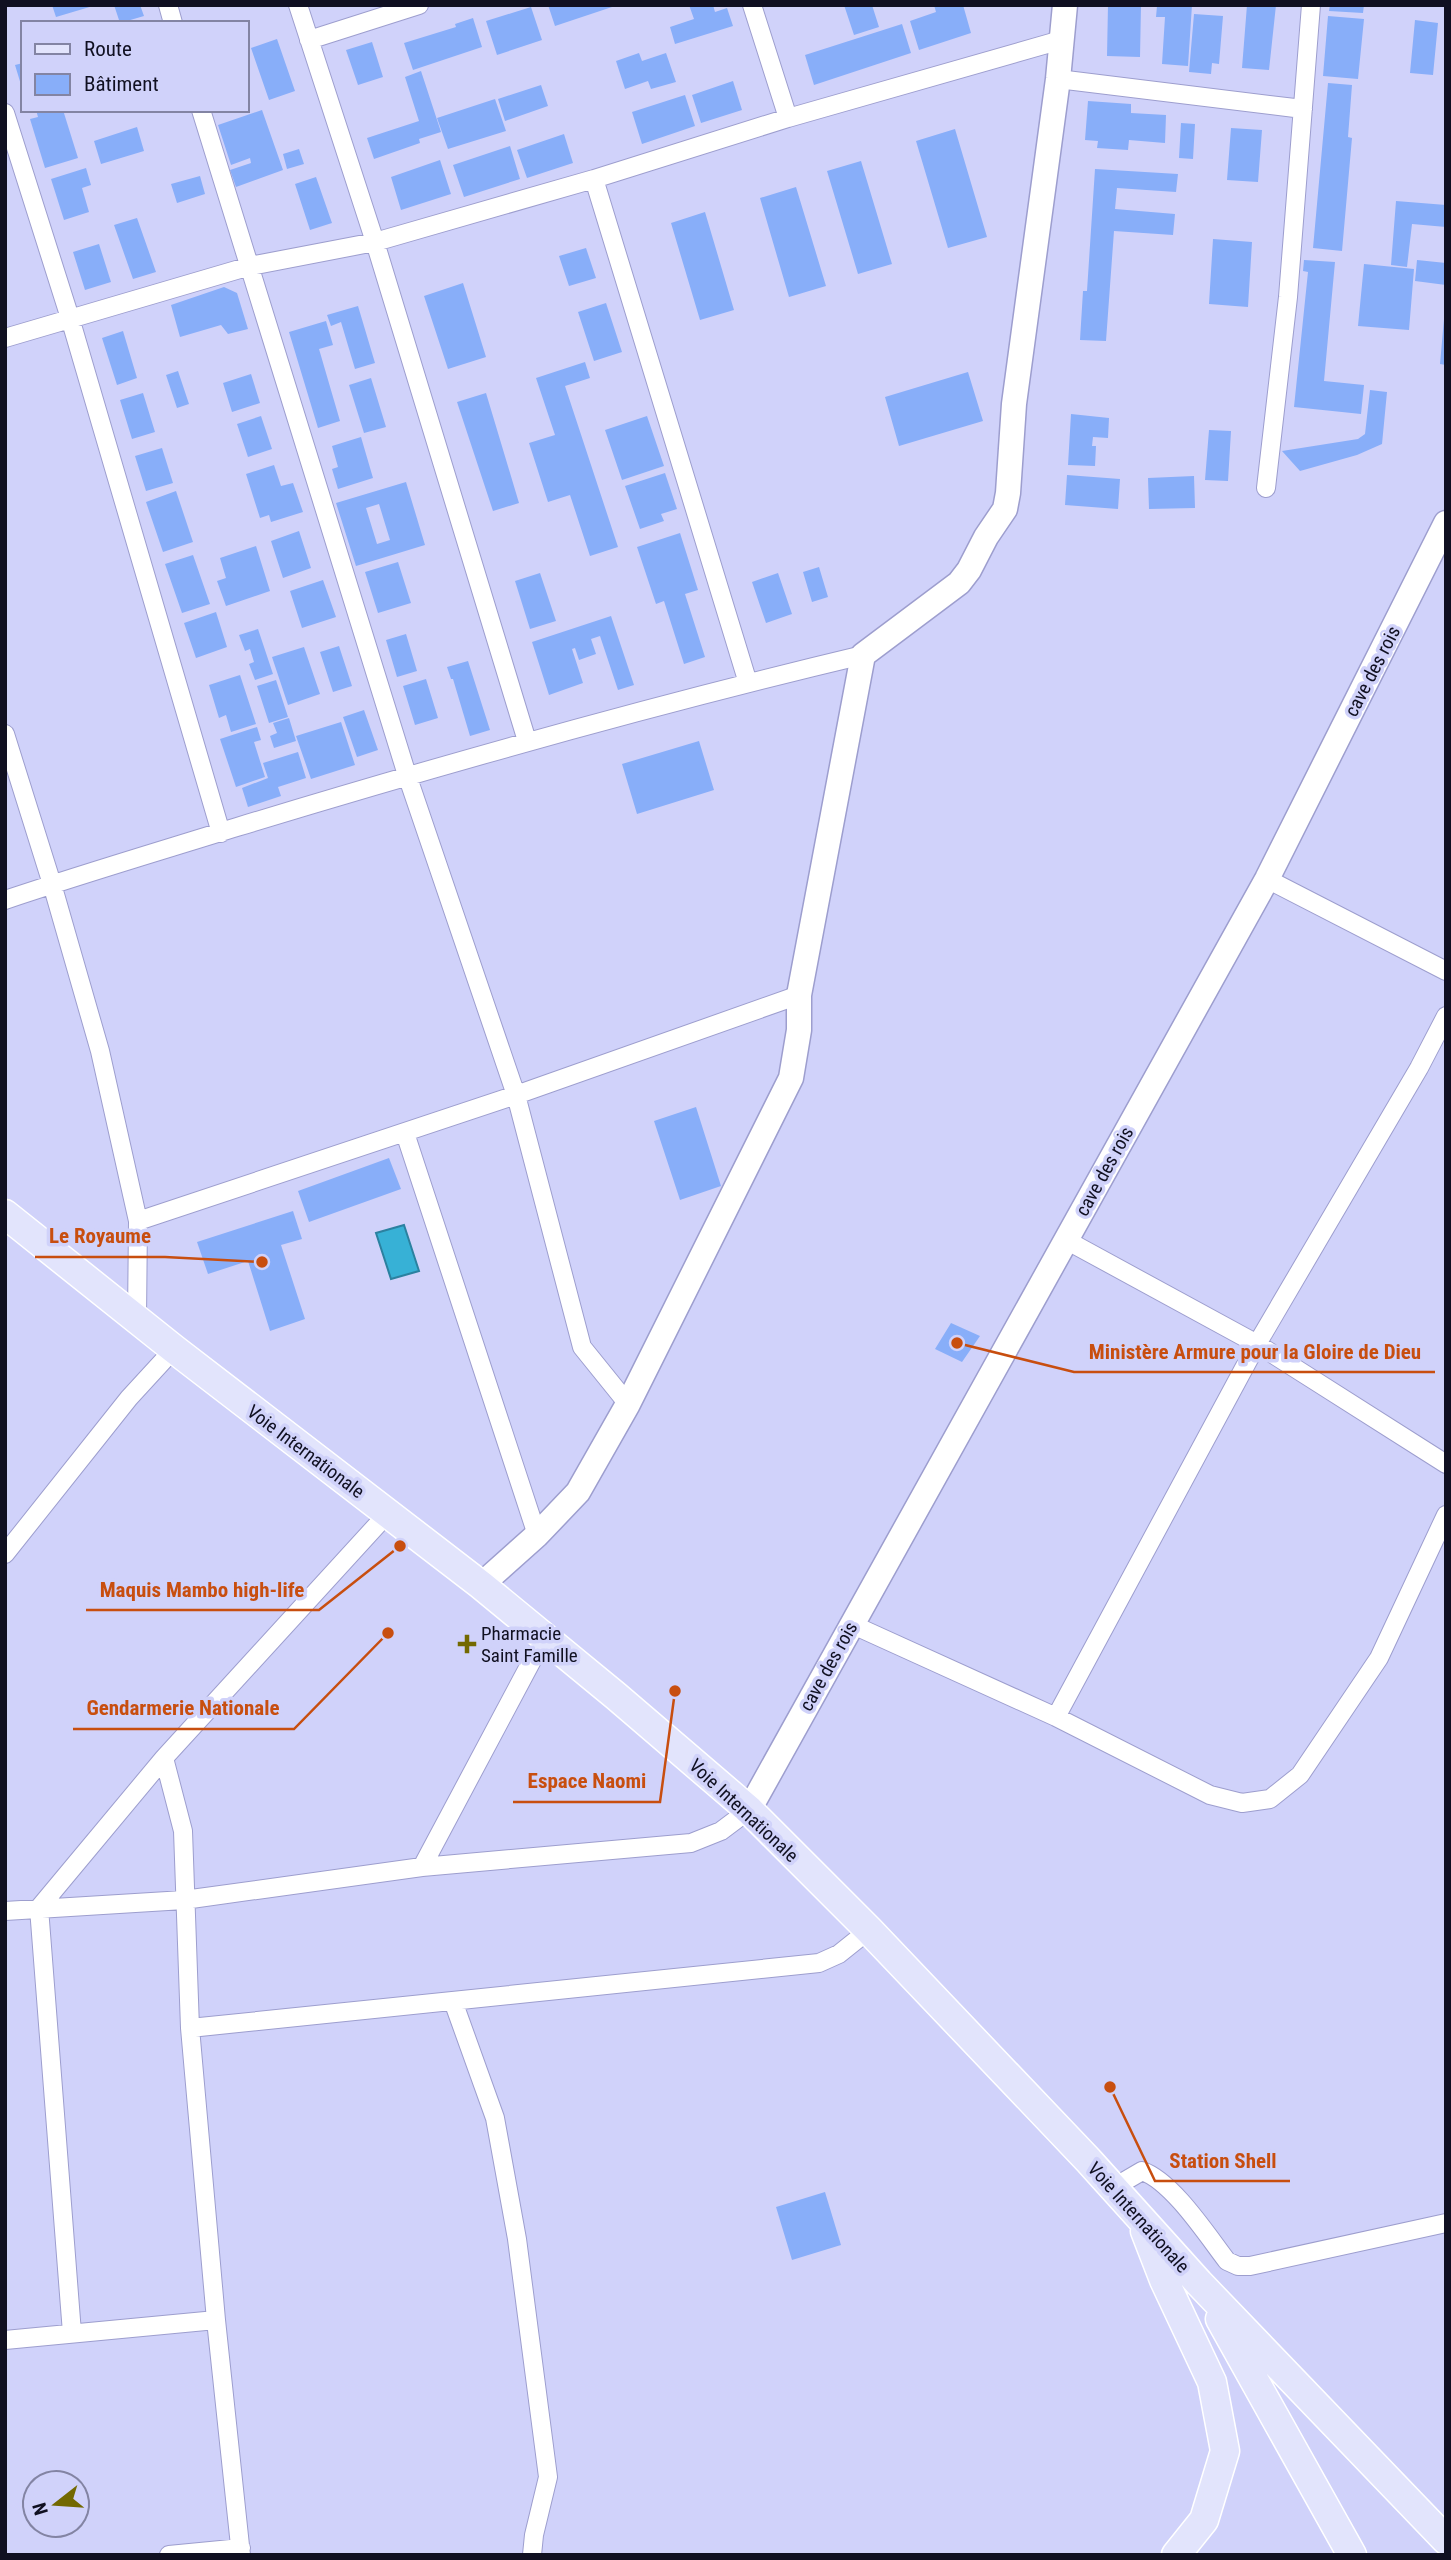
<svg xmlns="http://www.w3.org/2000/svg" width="1451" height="2560" font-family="'Roboto Condensed',sans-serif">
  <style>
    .water { fill: #37b1d6; stroke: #2b81a0; stroke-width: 2 }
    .building { fill: #88aef9; fill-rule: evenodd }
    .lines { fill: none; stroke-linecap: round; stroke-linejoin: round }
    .street-casing { stroke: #9d9ece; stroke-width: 20 }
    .secondary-casing { stroke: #9d9ece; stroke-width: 27 }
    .primary-casing { stroke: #fff; stroke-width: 31 }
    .street { stroke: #fff; stroke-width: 18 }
    .secondary { stroke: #fff; stroke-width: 24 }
    .primary { stroke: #e2e4fc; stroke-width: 28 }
    .poi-dot { fill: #736900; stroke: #d0d2fa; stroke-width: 2.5 }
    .labels { text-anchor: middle; stroke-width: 7; stroke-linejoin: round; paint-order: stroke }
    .street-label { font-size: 19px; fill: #101021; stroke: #d0d2fa }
    .poi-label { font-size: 19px; fill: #101021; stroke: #d0d2fa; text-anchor: start }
    .leader { fill: none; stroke: #c84e0f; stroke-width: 2.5 }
    .callout-dot { fill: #c84e0f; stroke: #d0d2fa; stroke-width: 2.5 }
    .callout-label { font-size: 21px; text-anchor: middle; font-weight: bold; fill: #c84e0f; stroke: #d0d2fa; stroke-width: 7; stroke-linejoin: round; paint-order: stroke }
  </style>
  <rect width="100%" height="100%" fill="#d0d2fa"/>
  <!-- water -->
  <path class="water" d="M404 1225 419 1271 391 1279 376 1233Z"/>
  <!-- building -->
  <path class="building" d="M52 5H92L93 6 56 17Z
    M114 5H140L144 16 120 23Z
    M548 5H614L615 6 555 26Z
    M689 5H713L715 12 727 8 733 26 675 44 670 27 694 19Z
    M844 5H872L879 27 854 35Z
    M934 5H963L971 33 919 50 910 21 936 12Z
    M1108 5H1141L1140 57 1107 56Z
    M1171 5H1192L1188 66 1162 64 1165 17H1156L1157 6 1171 7Z
    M1247 5H1276L1269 70 1242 68Z
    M1330 5H1364L1363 13 1329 11Z
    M531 7 542 40 497 55 486 21Z
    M1194 14 1223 16 1219 64 1212 63 1211 74 1189 72Z
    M1328 16 1364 19 1358 79 1323 76Z
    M473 18 482 47 413 70 404 43 456 27 455 24Z
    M1415 20 1438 23 1433 75 1410 73Z
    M902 24 911 53 814 85 805 55Z
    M277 39 295 91 269 100 251 48Z
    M372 42 383 77 358 85 346 50Z
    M639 53 642 61 666 53 676 82 651 89 648 81 625 89 616 61Z
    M23 63V88H22L15 65Z
    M421 71 441 132 419 139 420 143 374 159 367 138 419 121 405 77Z
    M733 81 742 110 701 123 692 95Z
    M1328 83 1352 85 1348 137 1352 138 1342 251 1313 248Z
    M541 85 548 106 505 121 498 99Z
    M685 95 695 126 642 144 632 112Z
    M495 99 506 131 448 149 437 118Z
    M1088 101 1131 104V113L1166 115 1165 143 1129 140 1128 150 1097 148 1098 141 1085 140Z
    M36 110H63L78 158 45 168 30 119 38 117Z
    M262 110 283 170 236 187 230 170 251 163 250 158 231 165 218 125Z
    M1181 123 1195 124 1193 159 1179 158Z
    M137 127 144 151 101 164 94 141Z
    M1231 128 1262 130 1258 182 1227 180Z
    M955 129 987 237 948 248 916 141Z
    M564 134 573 163 527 178 517 150Z
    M510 146 520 179 464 197 453 165Z
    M299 149 304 164 287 169 283 154Z
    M440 160 451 194 401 210 391 177Z
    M861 161 892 264 858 274 827 171Z
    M86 168 91 185 82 188 89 212 64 220 51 179Z
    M1095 169 1178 174 1176 192 1117 188 1115 209 1175 214 1173 235 1114 231 1106 341 1080 340 1083 291H1087Z
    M200 176 205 194 177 203 171 184Z
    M316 177 332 223 310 230 295 184Z
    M796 187 826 286 789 297 760 198Z
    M1396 201 1446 205V227L1412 224 1407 267 1391 265Z
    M705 212 734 310 700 320 671 223Z
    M137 218 156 272 133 279 114 225Z
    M1213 239 1252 242 1248 307 1209 304Z
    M99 244 111 282 85 290 73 252Z
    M586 248 596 278 569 286 559 256Z
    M1304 260 1335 262 1324 381 1364 385 1361 414 1294 407 1308 272 1303 271Z
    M1417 260 1446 263V285L1415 281Z
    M1364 264 1414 269 1409 330 1358 326Z
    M463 283 486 357 448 369 424 296Z
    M224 287 237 293 248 329 228 334 221 325 180 337 171 305Z
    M606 303 622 352 594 361 578 312Z
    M358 306 375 363 355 369 341 322 331 326 327 315Z
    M1444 319H1446V365L1440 364Z
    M326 321 333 345 319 349 340 421 318 428 289 332Z
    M123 331 137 378 117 385 102 338Z
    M585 362 590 378 565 386 618 547 590 556 570 495 548 502 529 443 555 435 536 378Z
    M178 371 189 404 177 408 166 375Z
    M968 372 983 421 899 446 885 397Z
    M251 374 260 403 232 412 223 383Z
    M371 378 386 427 364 433 349 385Z
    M1370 390 1387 392 1382 444 1357 455 1300 471 1282 451 1358 439 1365 434Z
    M143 393 155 432 132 439 120 400Z
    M486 393 519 503 493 511 457 402Z
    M1071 414 1109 418 1108 438 1093 437 1092 446H1096L1095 466 1068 465Z
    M261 416 272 449 248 457 237 424Z
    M647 416 664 466 622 480 605 430Z
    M1209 430 1231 431 1228 481 1205 480Z
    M361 437 373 478 338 489 332 469 338 467 332 446Z
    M162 448 173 483 146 491 135 456Z
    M274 465 281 486 293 483 303 512 271 522 269 515 260 518 246 474Z
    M665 473 677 509 661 514 664 521 640 529 625 486Z
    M1067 475 1120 479 1118 509 1065 505Z
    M1194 476 1195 508 1149 509 1148 478Z
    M406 482 425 545 356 566 336 503ZM379 504 390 540 377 544 366 508Z
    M176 491 193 542 163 552 146 502Z
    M299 531 311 568 283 578 271 541Z
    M680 533 698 590 685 594 705 657 684 664 664 601 656 604 637 547Z
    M256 546 270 591 226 606 217 581 226 578 220 558Z
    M193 555 210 604 182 613 165 564Z
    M398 562 411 603 378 613 365 572Z
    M819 567 828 597 812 602 803 572Z
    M540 573 556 621 530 629 515 581Z
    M778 573 792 614 766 623 752 582Z
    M323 580 336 617 302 628 290 591Z
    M216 612 227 647 196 658 184 623Z
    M611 616 634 685 618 690 600 636 591 639 596 654 579 660 575 648 572 649 583 683 549 695 532 642Z
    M258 629 273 674 255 680 249 664 254 662 250 649 245 651 239 635Z
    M406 634 417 671 397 677 386 640Z
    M339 646 352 686 333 692 320 652Z
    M304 647 320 694 288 705 272 657Z
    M468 661 490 730 470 736 453 679H451L447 667Z
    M240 675 256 724 231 732 226 715 219 718 209 685Z
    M426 679 438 718 415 725 403 686Z
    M276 680 288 717 269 723 257 686Z
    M364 710 378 750 357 757 343 717Z
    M289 718 296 741 274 748 270 736 277 733 273 723Z
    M341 722 355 765 311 779 296 736Z
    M257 727 261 740 254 742 265 777 236 787 220 739Z
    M699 741 714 790 637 814 622 764Z
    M298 752 306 778 278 787 281 796 248 807 242 788 268 778 263 763Z
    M696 1107 721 1186 680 1200 654 1121Z
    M389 1158 401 1189 309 1222 298 1191Z
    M293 1211 302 1239 281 1245 305 1319 270 1331 248 1261 208 1274 197 1242Z
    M951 1323 980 1336 962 1362 935 1349Z
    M825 2192 841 2245 792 2260 776 2207Z"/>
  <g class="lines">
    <defs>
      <path id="street" d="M168 5 173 23
        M298 5 375 242 527 741
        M752 5 788 118
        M309 40 419 5
        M1058 79 1303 109
        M201 110 407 775 516 1095 582 1347 628 1404
        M5 113 70 318 221 833
        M594 179 748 683
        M5 338 250 266 375 242 594 179 788 118 1061 40
        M1266 488 1288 297 1311 5
        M5 734 52 884 100 1051 138 1221 137 1318
        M1267 879 1446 971
        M5 900C82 874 160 851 237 827 444 764 653 705 863 655
        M405 1133 537 1535
        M138 1221 516 1095 799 995
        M1066 1240 1257 1344 1446 1464
        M5 1554 129 1398 174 1349
        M851 1624 1056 1717 1210 1795 1242 1803 1270 1799 1300 1775 1379 1658 1446 1515
        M1056 1717 1257 1344 1419 1068 1446 1016
        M164 1758 183 1831 190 2028 216 2320 241 2555
        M422 1867 545 1636
        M5 1911 184 1900 422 1867 691 1843 721 1831 749 1810
        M453 2001 495 2118 517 2239 548 2477 534 2535 532 2555
        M190 2028 819 1963 839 1954 869 1930
        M1113 2188 1142 2171C1172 2181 1207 2235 1227 2261L1238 2266H1250L1446 2223
        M72 2333 39 1908 164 1758 388 1513
        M5 2340 216 2320
        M169 2555 241 2548"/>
      <path id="secondary" d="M481 1585 537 1535 578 1492 628 1404 791 1078 799 1030V995L863 655 959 583 969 570 986 537 1005 509 1008 493 1014 404 1058 79 1065 5
        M749 1810 1267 879 1446 523"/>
      <path id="primary" d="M5 1214 174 1349 481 1585 616 1696 749 1810 869 1930 1089 2161 1199 2283 1446 2540
        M1145 2231 1164 2280 1212 2382 1225 2451 1204 2520 1176 2555
        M1220 2319 1352 2555"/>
    </defs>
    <!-- street casing -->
    <use href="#street" class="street-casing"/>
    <!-- secondary casing -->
    <use href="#secondary" class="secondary-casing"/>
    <!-- primary casing -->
    <use href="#primary" class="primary-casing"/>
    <!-- street -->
    <use href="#street" class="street"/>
    <!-- secondary -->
    <use href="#secondary" class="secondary"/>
    <!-- primary -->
    <use href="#primary" class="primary"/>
  </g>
  <!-- markers -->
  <path class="poi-dot" d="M463.5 1633.5h7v7h7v7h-7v7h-7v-7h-7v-7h7z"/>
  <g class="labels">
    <!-- street labels -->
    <g class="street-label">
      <text transform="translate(1372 671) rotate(-63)" y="7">cave des rois</text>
      <text transform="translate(1104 1171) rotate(-61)" y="7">cave des rois</text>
      <text transform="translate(306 1451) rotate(37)" y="7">Voie Internationale</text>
      <text transform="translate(828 1666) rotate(-61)" y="7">cave des rois</text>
      <text transform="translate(744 1810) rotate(43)" y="7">Voie Internationale</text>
      <text transform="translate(1139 2217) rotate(48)" y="7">Voie Internationale</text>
    </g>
    <!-- poi labels -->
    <g class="poi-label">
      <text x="481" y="1640">Pharmacie<tspan x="481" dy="22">Saint Famille</tspan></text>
    </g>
  </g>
  <!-- callouts -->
  <path class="leader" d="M262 1262L165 1257H35M957 1343L1074 1372H1435M400 1546L319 1610H86M388 1633L294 1729H73M675 1691L660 1802H513M1110 2087L1155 2181H1290"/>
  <g class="callout-dot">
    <circle cx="262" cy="1262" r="7"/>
    <circle cx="957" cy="1343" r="7"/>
    <circle cx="400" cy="1546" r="7"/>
    <circle cx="388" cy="1633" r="7"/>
    <circle cx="675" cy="1691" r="7"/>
    <circle cx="1110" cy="2087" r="7"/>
  </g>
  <g class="callout-label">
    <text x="100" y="1243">Le Royaume</text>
    <text x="1255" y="1359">Ministère Armure pour la Gloire de Dieu</text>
    <text x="202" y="1597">Maquis Mambo high-life</text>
    <text x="183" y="1715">Gendarmerie Nationale</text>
    <text x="587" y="1788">Espace Naomi</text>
    <text x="1223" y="2168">Station Shell</text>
  </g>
  <!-- border -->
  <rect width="1451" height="2560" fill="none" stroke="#101021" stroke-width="14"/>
  <!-- legend -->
  <rect x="21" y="21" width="228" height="91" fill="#d0d2fa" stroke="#8384a3" stroke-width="2"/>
  <rect x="35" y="44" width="35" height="10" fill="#e2e4fc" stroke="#8384a3" stroke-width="2"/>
  <text x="84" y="56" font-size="21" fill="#101021">Route</text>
  <rect x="35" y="74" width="35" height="21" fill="#88aef9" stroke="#8384a3" stroke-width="2"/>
  <text x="84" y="91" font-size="21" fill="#101021">Bâtiment</text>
  <!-- north arrow -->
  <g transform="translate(56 2504) rotate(253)"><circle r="33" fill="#d0d2fa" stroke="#8384a3" stroke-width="2"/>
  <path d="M0-5L12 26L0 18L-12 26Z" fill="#736900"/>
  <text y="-10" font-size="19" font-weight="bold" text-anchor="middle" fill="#101021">N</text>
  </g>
</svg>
